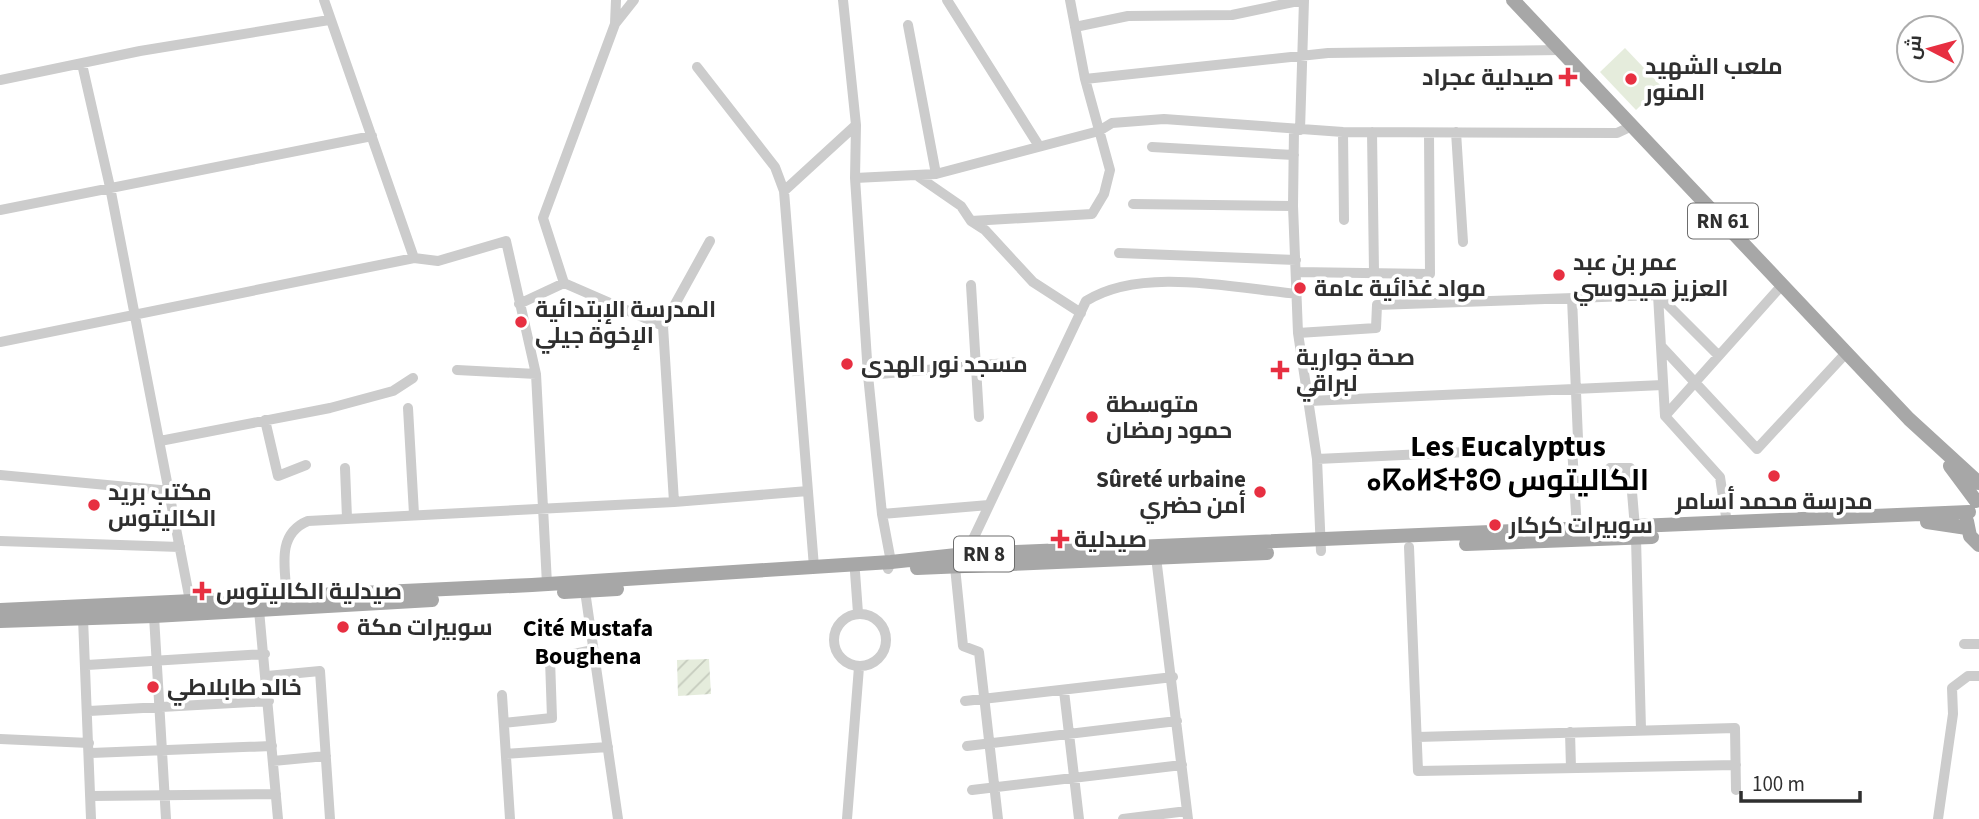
<svg xmlns="http://www.w3.org/2000/svg" width="1979" height="819" font-family="'Source Sans 3',Cairo,'Noto Sans Tifinagh',sans-serif">
  <style>
    .grass { fill: #e5ecdc }
    .garden { fill: url(#garden-furrows) }
    .lines { fill: none; stroke-linecap: round; stroke-linejoin: round }
    .minor { stroke: #ccc; stroke-width: 10 }
    .major { stroke: #a7a7a7; stroke-width: 14 }
    .poi-dot { fill: #e72f41; stroke: #fff; stroke-width: 2.5 }
    .labels { text-anchor: middle; stroke-width: 7; stroke-linejoin: round; paint-order: stroke }
    .shield { fill: #fff; stroke: #6d6d6d; stroke-width: 2 }
    .shield-label { font-size: 21px; font-weight: bold; fill: #2f2f2f }
    .poi-label { font-size: 23px; font-weight: bold; fill: #2f2f2f; stroke: #fff; text-anchor: start }
    .neighbourhood-label { font-size: 24px; font-weight: bold; fill: #000; stroke: #fff }
    .district-label { font-size: 30px; font-weight: bold; fill: #000; stroke: #fff }
  </style>
  <defs>
    <pattern id="garden-furrows" width="10" height="10" patternUnits="userSpaceOnUse" patternTransform="scale(1.75)"><rect width="10" height="10" fill="#e5ecdc"/><path d="M-1 1l2-2M0 10L10 0M9 11l2-2" fill="none" stroke="#c5cbbd"/></pattern>
  </defs>
  <rect width="100%" height="100%" fill="#fff"/>
  <!-- grass -->
  <path class="grass" d="M1625 48 1661 86 1636 110 1600 72Z"/>
  <!-- garden -->
  <path class="garden" d="M709 659 711 694 678 696 677 660Z"/>
  <g class="lines">
    <!-- minor -->
    <path class="minor" d="M324 0 414 258
      M843 0 856 125 855 178 868 375 882 514 891 562 888 569
      M947 0 1039 146
      M615 24 634 0
      M908 25 936 174
      M1075 27 1128 16 1232 15 1303 0
      M82 64 110 187 191 606
      M697 67 775 167 784 191 814 567
      M1085 79 1328 53 1561 50
      M0 80 140 51 329 20
      M1294 129 1293 206 1298 333 1317 459 1321 551
      M1300 130 1304 0
      M1343 132 1344 220
      M1372 132 1374 272
      M1456 132 1463 242
      M1152 147 1294 155
      M919 177 961 206 971 221 985 230 1033 282 1081 313
      M855 178 936 174 1099 131 1112 123 1164 119 1343 132 1617 133 1632 126
      M784 191 856 125
      M1133 204 1293 206
      M0 210 372 136
      M971 221 1092 214 1104 194 1110 170 1085 79 1070 0
      M1119 253 1296 260
      M1297 272 1430 274 1429 133
      M564 283 663 326 674 502
      M971 285 979 417
      M1658 295 1665 416 1720 477 1727 523
      M519 304 564 283 543 218 615 24 616 0
      M663 326 710 241
      M1298 333 1376 328 1377 305 1658 295 1718 355
      M0 342 414 258 438 261 506 241 536 374 547 584
      M1661 346 1757 449 1847 352
      M457 370 536 374
      M868 375 1018 362
      M1309 401 1663 385
      M408 408 414 514
      M1665 416 1783 284
      M265 420 278 476 306 465
      M160 441 330 408 393 391 413 378
      M1572 447 1577 529
      M1317 459 1572 447 1578 439 1572 298
      M345 468 347 518
      M1610 468H1630L1635 528
      M0 475 171 491
      M882 514 989 505
      M1636 538 1641 730
      M0 541 180 547
      M1409 547 1418 771 1736 765
      M966 554 1086 301C1141 266 1235 288 1297 294
      M1156 557 1188 819
      M955 567 963 646 979 652 998 819
      M855 572 858 613
      M584 584 618 819
      M287 597C285 568 276 534 308 521L674 502 808 491
      M259 610 278 819
      M834 640a26 26 0 1 1 52 0a26 26 0 1 1-52 0Z
      M154 616 166 819
      M83 618 91 819
      M1964 644H1979
      M87 665 265 654
      M267 676 320 671 330 819
      M1064 691 1079 819
      M502 695 510 819
      M965 701 1173 677
      M89 711 269 701
      M504 723 552 718 550 659 593 650
      M1570 732 1571 768
      M1417 737 1735 728 1736 790
      M0 739 89 743
      M967 746 1177 721
      M91 753 272 746
      M506 754 608 747
      M273 761 326 756
      M972 790 1182 765
      M92 796 276 794
      M847 819 859 667
      M1123 819 1187 811
      M1938 819 1953 714 1952 688 1968 676H1979"/>
    <!-- major -->
    <path class="major" d="M1513 0 1909 419 1979 483
      M1950 466 1976 501
      M1967 521 1970 536 1979 545
      M1927 522 1967 528
      M1466 544 1652 537
      M917 568 1267 553
      M564 592 617 589
      M0 610 532 585 891 562 966 554 1969 512
      M0 621 154 616 432 600"/>
  </g>
  <!-- markers -->
  <g class="poi-dot">
    <path d="M1564.5 66.5h7v7h7v7h-7v7h-7v-7h-7v-7h7z"/>
    <circle cx="1631" cy="79" r="7"/>
    <circle cx="1559" cy="275" r="7"/>
    <circle cx="1300" cy="288" r="7"/>
    <circle cx="521" cy="322" r="7"/>
    <circle cx="847" cy="364" r="7"/>
    <path d="M1276.5 359.5h7v7h7v7h-7v7h-7v-7h-7v-7h7z"/>
    <circle cx="1092" cy="417" r="7"/>
    <circle cx="1774" cy="476" r="7"/>
    <circle cx="1260" cy="492" r="7"/>
    <circle cx="94" cy="505" r="7"/>
    <circle cx="1495" cy="525" r="7"/>
    <path d="M1056.5 528.5h7v7h7v7h-7v7h-7v-7h-7v-7h7z"/>
    <path d="M198.5 580.5h7v7h7v7h-7v7h-7v-7h-7v-7h7z"/>
    <circle cx="343" cy="627" r="7"/>
    <circle cx="153" cy="687" r="7"/>
  </g>
  <g class="labels">
    <!-- shield labels -->
    <g class="shield">
      <rect x="1688" y="203.5" width="70" height="35" rx="5"/>
      <rect x="954" y="536.5" width="60" height="35" rx="5"/>
    </g>
    <g class="shield-label">
      <text x="1723" y="228">RN 61</text>
      <text x="984" y="561">RN 8</text>
    </g>
    <!-- poi labels -->
    <g class="poi-label">
      <text x="1645" y="74">ملعب الشهيد<tspan x="1645" dy="26">المنور</tspan></text>
      <text x="1554" y="85" text-anchor="end">صيدلية عجراد</text>
      <text x="1573" y="270">عمر بن عبد<tspan x="1573" dy="26">العزيز هيدوسي</tspan></text>
      <text x="1314" y="296">مواد غذائية عامة</text>
      <text x="535" y="317">المدرسة الإبتدائية<tspan x="535" dy="26">الإخوة جيلي</tspan></text>
      <text x="1296" y="365">صحة جوارية<tspan x="1296" dy="26">لبراقي</tspan></text>
      <text x="861" y="372">مسجد نور الهدى</text>
      <text x="1106" y="412">متوسطة<tspan x="1106" dy="26">حمود رمضان</tspan></text>
      <text x="1246" y="487" text-anchor="end">Sûreté urbaine<tspan x="1246" dy="26">أمن حضري</tspan></text>
      <text x="108" y="500">مكتب بريد<tspan x="108" dy="26">الكاليتوس</tspan></text>
      <text x="1774" y="509" text-anchor="middle">مدرسة محمد أسامر</text>
      <text x="1509" y="533">سوبيرات كركار</text>
      <text x="1074" y="547">صيدلية</text>
      <text x="216" y="599">صيدلية الكاليتوس</text>
      <text x="357" y="635">سوبيرات مكة</text>
      <text x="167" y="695">خالد طابلاطي</text>
    </g>
    <!-- neighbourhood labels -->
    <g class="neighbourhood-label">
      <text x="588" y="636">Cité Mustafa<tspan x="588" dy="28">Boughena</tspan></text>
    </g>
    <!-- district labels -->
    <g class="district-label">
      <text x="1508" y="456">Les Eucalyptus<tspan x="1508" dy="34">ⴰⴽⴰⵍⵉⵜⵓⵙ الكاليتوس</tspan></text>
    </g>
  </g>
  <!-- north arrow -->
  <g transform="translate(1930 49) rotate(276)"><circle r="33" fill="#ffffff" stroke="#acacac" stroke-width="2"/>
  <path d="M0-5L12 26L0 18L-12 26Z" fill="#e72f41"/>
  <text y="-10" font-size="19" font-weight="bold" text-anchor="middle" fill="#2f2f2f">ش</text>
  </g>
  <!-- scale -->
  <path d="M1741 791v10h119v-10" fill="none" stroke="#2f2f2f" stroke-width="3.5"/>
  <text x="1752" y="791" font-size="21" fill="#2f2f2f" stroke="#ffffff" stroke-width="5" paint-order="stroke">100 m</text>
</svg>
